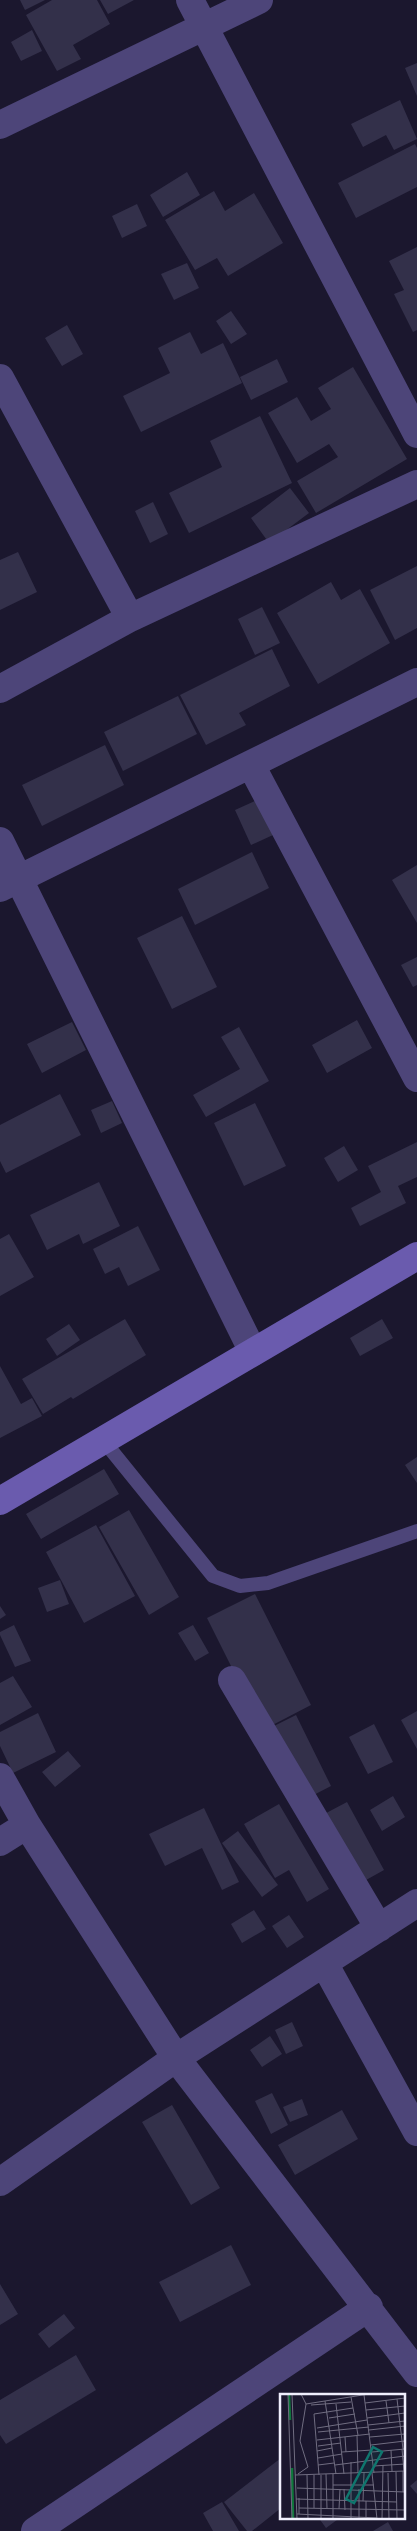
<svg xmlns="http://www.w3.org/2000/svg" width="417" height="2531" font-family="Poppins,sans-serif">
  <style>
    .building { fill: #33304a }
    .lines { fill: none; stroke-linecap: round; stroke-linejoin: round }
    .lane { stroke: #4d4579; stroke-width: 14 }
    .street { stroke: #4d4579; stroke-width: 28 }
    .secondary { stroke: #6a5bae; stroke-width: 28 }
    .inset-river { fill: none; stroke: #0e773b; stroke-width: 2.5 }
    .inset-road { fill: none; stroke: #706d81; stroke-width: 1 }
    .view { fill: #0f766e; fill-opacity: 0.15; stroke: #0f766e; stroke-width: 2.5 }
    .inset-edge { fill: none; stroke: #f0effd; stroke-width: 2.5 }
  </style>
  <rect width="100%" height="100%" fill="#1b172e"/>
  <!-- building -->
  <path class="building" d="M20 0H45L25 10Z
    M52 0H97L110 24 73 45 81 59 57 71 26 15Z
    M100 0H134L108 14Z
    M32 30 42 51 21 61 11 42Z
    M417 63V96L405 68Z
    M400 100 417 139 394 150 386 135 363 147 351 124Z
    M415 144 417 148V187L356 218 338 183Z
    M187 172 200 195 163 217 150 195Z
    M214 191 225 211 254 193 283 243 228 276 217 258 195 270 165 220Z
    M137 204 147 226 122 238 112 216Z
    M417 247V330L413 332 394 294 404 290 389 261Z
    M187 263 199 288 174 300 161 274Z
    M231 311 247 334 231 344 216 321Z
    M67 325 83 354 62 366 45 338Z
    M190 332 201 354 223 343 242 383 141 432 123 396 170 373 158 348Z
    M277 359 288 382 251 400 240 377Z
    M353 367 407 459 316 513 297 481 338 457 329 444 297 463 268 413 297 397 311 421 331 409 318 388Z
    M260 416 292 483 189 533 169 493 222 467 210 441Z
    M290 488 309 513 269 543 251 518Z
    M153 502 168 534 150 543 135 511Z
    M18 552 37 592 0 610V560Z
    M417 566V628L395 640 370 590Z
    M331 582 341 600 360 589 390 643 318 684 277 613Z
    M262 607 280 643 255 655 238 619Z
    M272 649 290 686 239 713 246 725 206 745 180 695Z
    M178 696 197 734 123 771 104 732Z
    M105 745 124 785 42 826 22 785Z
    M257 800 273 835 251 845 235 810Z
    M252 852 269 888 195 925 178 889Z
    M417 865V923L392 880Z
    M182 916 217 987 172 1009 137 938Z
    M417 957V985L413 987 401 965Z
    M357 1020 372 1048 327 1073 312 1045Z
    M72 1022 86 1050 42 1073 27 1044Z
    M239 1027 269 1081 206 1117 193 1095 240 1069 221 1037Z
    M60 1094 81 1135 6 1173 0 1161V1125Z
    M112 1101 122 1123 101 1133 91 1110Z
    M255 1103 286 1166 244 1186 214 1123Z
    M417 1142V1177L398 1186 406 1203 360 1226 351 1208 381 1192 368 1166Z
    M344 1146 358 1170 338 1182 324 1158Z
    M99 1182 120 1226 83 1244 79 1234 47 1250 30 1215Z
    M138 1226 160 1270 128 1286 119 1267 105 1274 93 1249Z
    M9 1234 34 1277 0 1296V1239Z
    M125 1319 146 1355 73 1399 71 1397 43 1414 22 1379Z
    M382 1319 393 1338 360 1356 350 1338Z
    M69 1324 80 1340 57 1356 46 1339Z
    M0 1366 21 1404 32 1398 42 1416 0 1438Z
    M417 1457V1483L405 1465Z
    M104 1469 119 1494 41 1539 26 1514Z
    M129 1510 179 1597 149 1615 99 1527Z
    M96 1525 135 1596 84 1623 46 1552Z
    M60 1580 69 1604 47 1612 38 1588Z
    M255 1594 311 1705 263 1730 207 1618Z
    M0 1606 6 1615 0 1619Z
    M14 1625 31 1661 15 1667 0 1635V1632Z
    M193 1625 209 1653 195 1661 178 1633Z
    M13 1676 32 1707 0 1725V1683Z
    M417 1711V1749L401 1720Z
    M38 1713 56 1752 13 1773 0 1746V1732Z
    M296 1715 331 1786 304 1800 268 1729Z
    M374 1724 393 1762 368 1774 349 1737Z
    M68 1751 81 1766 55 1787 42 1772Z
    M393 1796 405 1817 382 1831 370 1810Z
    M347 1802 384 1870 350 1889 313 1820Z
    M279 1804 329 1889 307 1902 289 1870 275 1878 244 1824Z
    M204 1808 239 1882 222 1890 202 1848 165 1866 149 1834Z
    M238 1831 278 1885 262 1897 222 1843Z
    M254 1910 266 1929 242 1943 231 1924Z
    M289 1915 304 1937 287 1948 272 1926Z
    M292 2022 303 2046 286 2054 275 2030Z
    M270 2036 282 2054 262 2067 250 2050Z
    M272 2093 288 2125 271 2134 255 2101Z
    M302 2099 308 2115 290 2122 283 2107Z
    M172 2105 220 2188 191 2205 142 2122Z
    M342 2110 358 2139 295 2175 278 2145Z
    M231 2245 251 2285 180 2322 159 2282Z
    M0 2284 18 2314 0 2325Z
    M64 2314 75 2328 49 2348 38 2334Z
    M76 2355 96 2390 6 2444 0 2435V2400Z
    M281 2458V2508L252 2531H247L224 2502Z
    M417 2480V2494L410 2486Z
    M222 2502 239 2531H213L203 2513Z
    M318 2517H341L326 2528Z
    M388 2522 393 2531H373Z"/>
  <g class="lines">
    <!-- lane -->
    <path class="lane" d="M103 1440 213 1576 240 1586 268 1583 417 1531"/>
    <!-- street -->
    <path class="street" d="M190 0 417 434
      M0 125 259 0
      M0 378 130 618
      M0 689 130 618 417 484
      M251 765 417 1078
      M0 841 253 1352
      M0 888 417 682
      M232 1680 379 1928
      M0 1777 27 1825 176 2058 417 2373
      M0 1842 27 1825
      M324 1963 417 2132
      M0 2182 176 2058 417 1903
      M35 2531 369 2307"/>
    <!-- secondary -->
    <path class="secondary" d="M0 1501 417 1256"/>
  </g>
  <!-- overview -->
  <g transform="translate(280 2394)">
    <rect width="125" height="125" fill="#1b172e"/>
    <path class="inset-river" d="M9 0 10 26M12 74 13 125"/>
    <path class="inset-road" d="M8 0 12 125M12 0 17 125M84 1 94 79M71 3 78 41M117 5 123 55M45 7 56 80M106 7 109 29M85 9 125 4M26 10 89 0M56 10 64 80M31 11 71 8M86 16 125 12M49 24 75 20M87 24 125 19M88 31 125 27M37 34 87 26M89 36 125 32M38 38 89 33M77 41 78 79M65 43 66 58M90 43 125 40M37 46 90 40M91 51 125 47M38 52 61 49M122 55 124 77M111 56 112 77M37 57 52 54M62 58 92 56M92 58 125 55M38 64 62 60M38 71 54 69M55 71 125 62M94 72 125 70M116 78 117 125M92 79 97 125M108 79 109 125M18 80 28 73 20 47 26 10 21 0M46 80 47 115M53 80V125M15 81 125 77M27 81 28 125M34 81V114M39 81 34 20 73 14M53 91H94M17 94 125 98M64 95 65 116M79 95V125M123 98V77M19 104V120M16 105 117 108M83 107 84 79M86 107V123M19 114 125 116M59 115 60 95M17 120 97 124M41 125V81M71 125V68M102 125 103 71"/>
    <path class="view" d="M93 53 102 58 74 109 66 105Z"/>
    <rect width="125" height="125" class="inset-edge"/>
  </g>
</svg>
